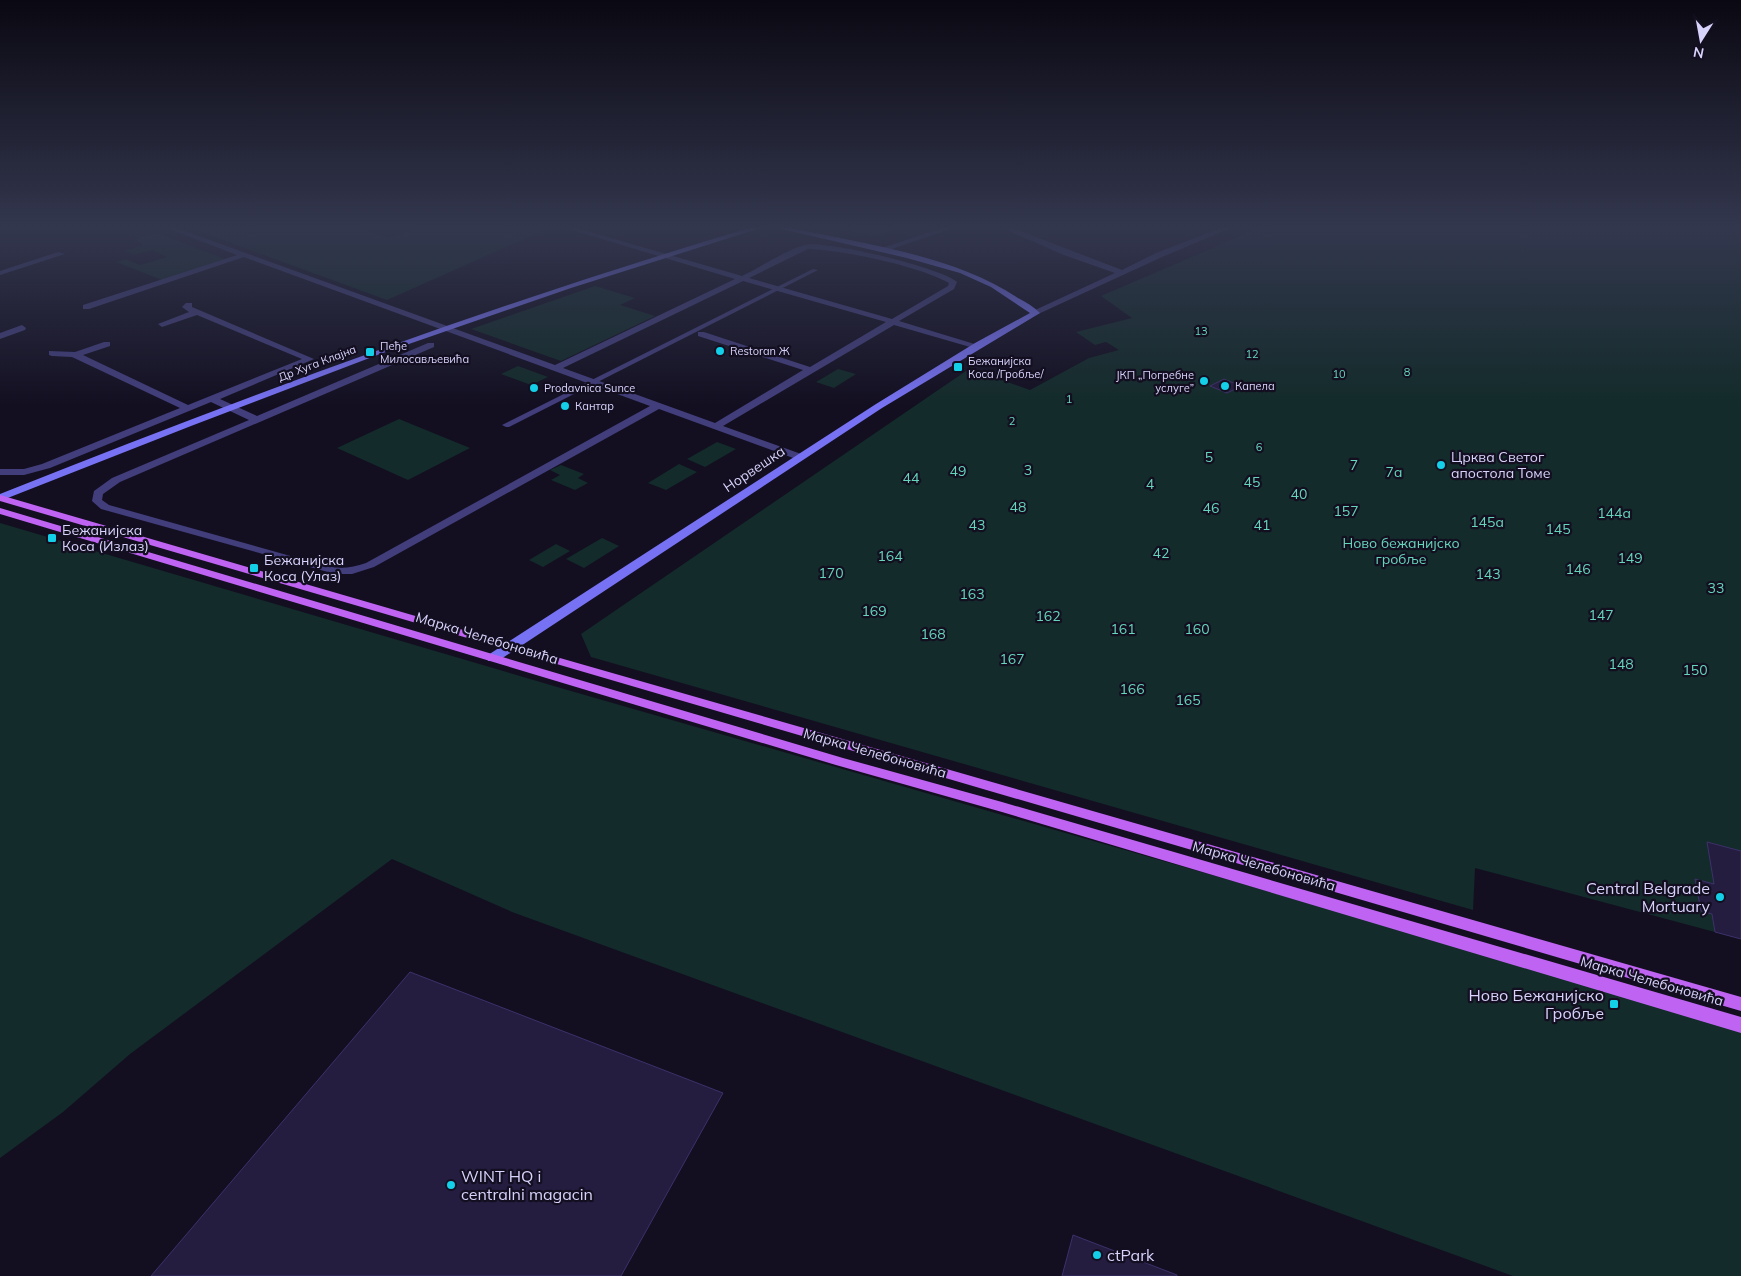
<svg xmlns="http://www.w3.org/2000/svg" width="1741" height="1276" font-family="Mulish,sans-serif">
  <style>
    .green { fill: #132b2a }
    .building { fill: #251d40; stroke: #3d316b }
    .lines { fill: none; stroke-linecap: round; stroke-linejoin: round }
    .pedestrian { fill: #423e7c; fill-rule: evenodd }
    .minor { fill: #423e7c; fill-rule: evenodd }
    .secondary { fill: #7772f3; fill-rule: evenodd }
    .primary { fill: #bf63f2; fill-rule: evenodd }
    .poi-dot { fill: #13cfe7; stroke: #130f21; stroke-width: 2 }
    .labels { text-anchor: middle; stroke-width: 4.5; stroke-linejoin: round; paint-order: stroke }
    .far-park-label { font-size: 11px; fill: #65d5bb; stroke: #130f21 }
    .far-poi-label { font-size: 11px; fill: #d8d3fb; stroke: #130f21; text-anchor: start }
    .far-street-label { font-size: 11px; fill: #d8d3fb; stroke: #130f21 }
    .park-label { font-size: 14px; fill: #65d5bb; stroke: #130f21 }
    .poi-label { font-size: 14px; fill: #d8d3fb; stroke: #130f21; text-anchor: start }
    .street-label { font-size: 14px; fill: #d8d3fb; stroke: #130f21 }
    .near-poi-label { font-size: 16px; fill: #d8d3fb; stroke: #130f21; text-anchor: end }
  </style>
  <rect width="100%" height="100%" fill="#130f21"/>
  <!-- green -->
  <path class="green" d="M187 227H353L389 238 422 227 549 228 387 300Z
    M828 227H907L875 236Z
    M1261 227H1741V939L1475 868 1473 910 591 657 581 634 966 371 975 374 979 372 1030 390 1089 358 1119 350 1106 342 1095 345 1076 332 1132 318 1101 296Z
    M157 233 225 259 162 280 116 262 126 259 140 265 167 257 152 250 135 255 124 251 144 245 134 239Z
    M595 286 635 298 620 305 655 316 561 361 471 329Z
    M518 366 548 377 531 385 501 374Z
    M838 369 856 374 834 388 816 382Z
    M399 419 470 448 408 480 337 448Z
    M717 442 736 449 705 467 687 459Z
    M679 464 697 472 666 490 648 483Z
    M561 465 584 474 578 478 588 483 575 490 551 480 560 475 550 470Z
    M0 523 564 689 1741 1027V1276H1513L512 912 392 859 130 1054 63 1112 0 1158Z
    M602 538 619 546 584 568 566 559Z
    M556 544 570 551 543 567 529 560Z"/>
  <!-- building -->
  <path class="building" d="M1224 379 1241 386 1227 393 1210 386Z
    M1707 842 1741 851V939L1715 932 1712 914 1701 911 1695 879 1714 884Z
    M410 972 723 1093 621 1276H151Z
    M1073 1235 1177 1275V1276H1062Z"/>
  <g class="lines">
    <!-- pedestrian -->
    <path class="pedestrian" d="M813 269 818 270 509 427H506L502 425Z"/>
    <!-- minor -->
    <path class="minor" d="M164 227H174L555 365 735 279 562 227H573L742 276C762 266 783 252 804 245 823 239 942 268 957 282L954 289 899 321 981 346 977 349 894 325 723 426 804 455V459H796L659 409 374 567 352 574H335L101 509 92 501 94 491 112 478 249 420 211 402 50 468 24 475H0V469H24L42 464 180 408 72 357 52 356 49 355V351L75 352 104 342H110V346L83 355 188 405 302 359 197 315 162 327 158 324 189 312 182 307 186 303H192V307L314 359 220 399 257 416 428 343H434V347L120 482 103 494 102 500 109 505 326 566C340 569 352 568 366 563L650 406 244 257 89 309H83V305L237 255ZM808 249C843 250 919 266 949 283L948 286 892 319 749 278ZM743 281 886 322 810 367 704 332H698V336L803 370 715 423 563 368Z
      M945 227H956L883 252 876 250Z
      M1000 227H1010L1122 270 1156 253 1223 227H1233L1162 257 1036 315H1033V311L1115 273 1064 255Z
      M58 252 65 254 0 275V271Z
      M22 325 26 328 25 330 0 339V333Z"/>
    <!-- secondary -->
    <path class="secondary" d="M753 227H764L571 288 380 354 191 426 0 501V494C248 395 497 303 753 227Z
      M773 227H786C863 244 952 254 1018 298 1026 302 1034 307 1040 313L882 408 498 661H488L487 658 488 655 876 404 975 343 1030 313 991 287 960 273 907 258Z"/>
    <!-- primary -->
    <path class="primary" d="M0 495 539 652 1741 997V1011L0 501Z
      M0 508 843 758 1002 802 1741 1017V1033L1002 812 836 765 0 514Z"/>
  </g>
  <!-- sky -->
  <linearGradient id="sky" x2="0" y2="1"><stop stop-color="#0a0812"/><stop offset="0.56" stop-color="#33374e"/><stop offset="1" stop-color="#33374e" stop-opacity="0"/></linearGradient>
  <rect width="1741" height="406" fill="url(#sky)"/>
  <!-- markers -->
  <g class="poi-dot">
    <circle cx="720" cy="351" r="5"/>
    <rect x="365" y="347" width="10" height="10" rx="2.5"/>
    <rect x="953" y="362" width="10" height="10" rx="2.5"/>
    <circle cx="1204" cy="381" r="5"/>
    <circle cx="1225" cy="386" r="5"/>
    <circle cx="534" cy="388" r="5"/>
    <circle cx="565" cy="406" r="5"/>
    <circle cx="1441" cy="465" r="5"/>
    <rect x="47" y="533" width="10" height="10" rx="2.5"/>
    <rect x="249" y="563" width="10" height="10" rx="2.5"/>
    <circle cx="1720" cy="897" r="5"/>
    <rect x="1609" y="999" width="10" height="10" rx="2.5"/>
    <circle cx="451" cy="1185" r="5"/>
    <circle cx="1097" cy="1255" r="5"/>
  </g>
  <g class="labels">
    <!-- far-park labels -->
    <g class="far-park-label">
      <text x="1201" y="335">13</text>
      <text x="1252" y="358">12</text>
      <text x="1407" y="376">8</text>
      <text x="1339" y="378">10</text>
      <text x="1069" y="403">1</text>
      <text x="1012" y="425">2</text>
      <text x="1259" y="451">6</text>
    </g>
    <!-- far-poi labels -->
    <g class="far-poi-label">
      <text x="380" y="350">Пеђе<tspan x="380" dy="13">Милосављевића</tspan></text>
      <text x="730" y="355">Restoran Ж</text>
      <text x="968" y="365">Бежанијска<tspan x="968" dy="13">Коса /Гробље/</tspan></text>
      <text x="1194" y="379" text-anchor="end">ЈКП „Погребне<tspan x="1194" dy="13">услуге”</tspan></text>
      <text x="1235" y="390">Капела</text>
      <text x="544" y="392">Prodavnica Sunce</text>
      <text x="575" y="410">Кантар</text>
    </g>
    <!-- far-street labels -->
    <g class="far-street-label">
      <text transform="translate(317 363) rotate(-21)" y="4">Др Хуга Клајна</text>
    </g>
    <!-- park labels -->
    <g class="park-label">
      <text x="1209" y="462">5</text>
      <text x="1354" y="470">7</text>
      <text x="1028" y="475">3</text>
      <text x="958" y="476">49</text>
      <text x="1394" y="477">7a</text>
      <text x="911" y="483">44</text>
      <text x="1252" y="487">45</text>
      <text x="1150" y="489">4</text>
      <text x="1299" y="499">40</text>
      <text x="1018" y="512">48</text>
      <text x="1211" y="513">46</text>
      <text x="1346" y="516">157</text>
      <text x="1614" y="518">144a</text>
      <text x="1487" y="527">145a</text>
      <text x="977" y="530">43</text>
      <text x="1262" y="530">41</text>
      <text x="1558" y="534">145</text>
      <text x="1401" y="548">Ново бежанијско<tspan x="1401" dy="16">гробље</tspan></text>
      <text x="1161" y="558">42</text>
      <text x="890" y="561">164</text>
      <text x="1630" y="563">149</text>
      <text x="1578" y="574">146</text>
      <text x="831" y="578">170</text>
      <text x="1488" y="579">143</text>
      <text x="1716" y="593">33</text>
      <text x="972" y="599">163</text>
      <text x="874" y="616">169</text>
      <text x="1601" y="620">147</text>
      <text x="1048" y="621">162</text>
      <text x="1123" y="634">161</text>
      <text x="1197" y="634">160</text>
      <text x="933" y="639">168</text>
      <text x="1012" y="664">167</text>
      <text x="1621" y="669">148</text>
      <text x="1695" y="675">150</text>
      <text x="1132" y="694">166</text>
      <text x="1188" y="705">165</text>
    </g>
    <!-- poi labels -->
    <g class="poi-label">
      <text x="1451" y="462">Црква Светог<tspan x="1451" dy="16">апостола Томе</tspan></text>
      <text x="62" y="535">Бежанијска<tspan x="62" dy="16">Коса (Излаз)</tspan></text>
      <text x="264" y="565">Бежанијска<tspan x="264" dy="16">Коса (Улаз)</tspan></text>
    </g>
    <!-- street labels -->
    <g class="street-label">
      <text transform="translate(754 469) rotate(-34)" y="5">Норвешка</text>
      <text transform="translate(487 638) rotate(17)" y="5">Марка Челебоновића</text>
      <text transform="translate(875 753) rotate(16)" y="5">Марка Челебоновића</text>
      <text transform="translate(1264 866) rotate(16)" y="5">Марка Челебоновића</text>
      <text transform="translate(1652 981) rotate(16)" y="5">Марка Челебоновића</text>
    </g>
    <!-- near-poi labels -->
    <g class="near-poi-label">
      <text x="1710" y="894">Central Belgrade<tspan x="1710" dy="18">Mortuary</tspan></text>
      <text x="1604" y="1001">Ново Бежанијско<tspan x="1604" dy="18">Гробље</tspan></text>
      <text x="461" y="1182" text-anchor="start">WINT HQ i<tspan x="461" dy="18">centralni magacin</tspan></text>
      <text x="1107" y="1261" text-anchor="start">ctPark</text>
    </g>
  </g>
  <!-- north arrow -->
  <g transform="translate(1701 40) rotate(191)" stroke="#130f21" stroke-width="4" paint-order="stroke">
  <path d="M0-4L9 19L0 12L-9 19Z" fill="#d8d3fb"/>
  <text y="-8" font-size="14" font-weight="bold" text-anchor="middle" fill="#d8d3fb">N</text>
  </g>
</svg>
